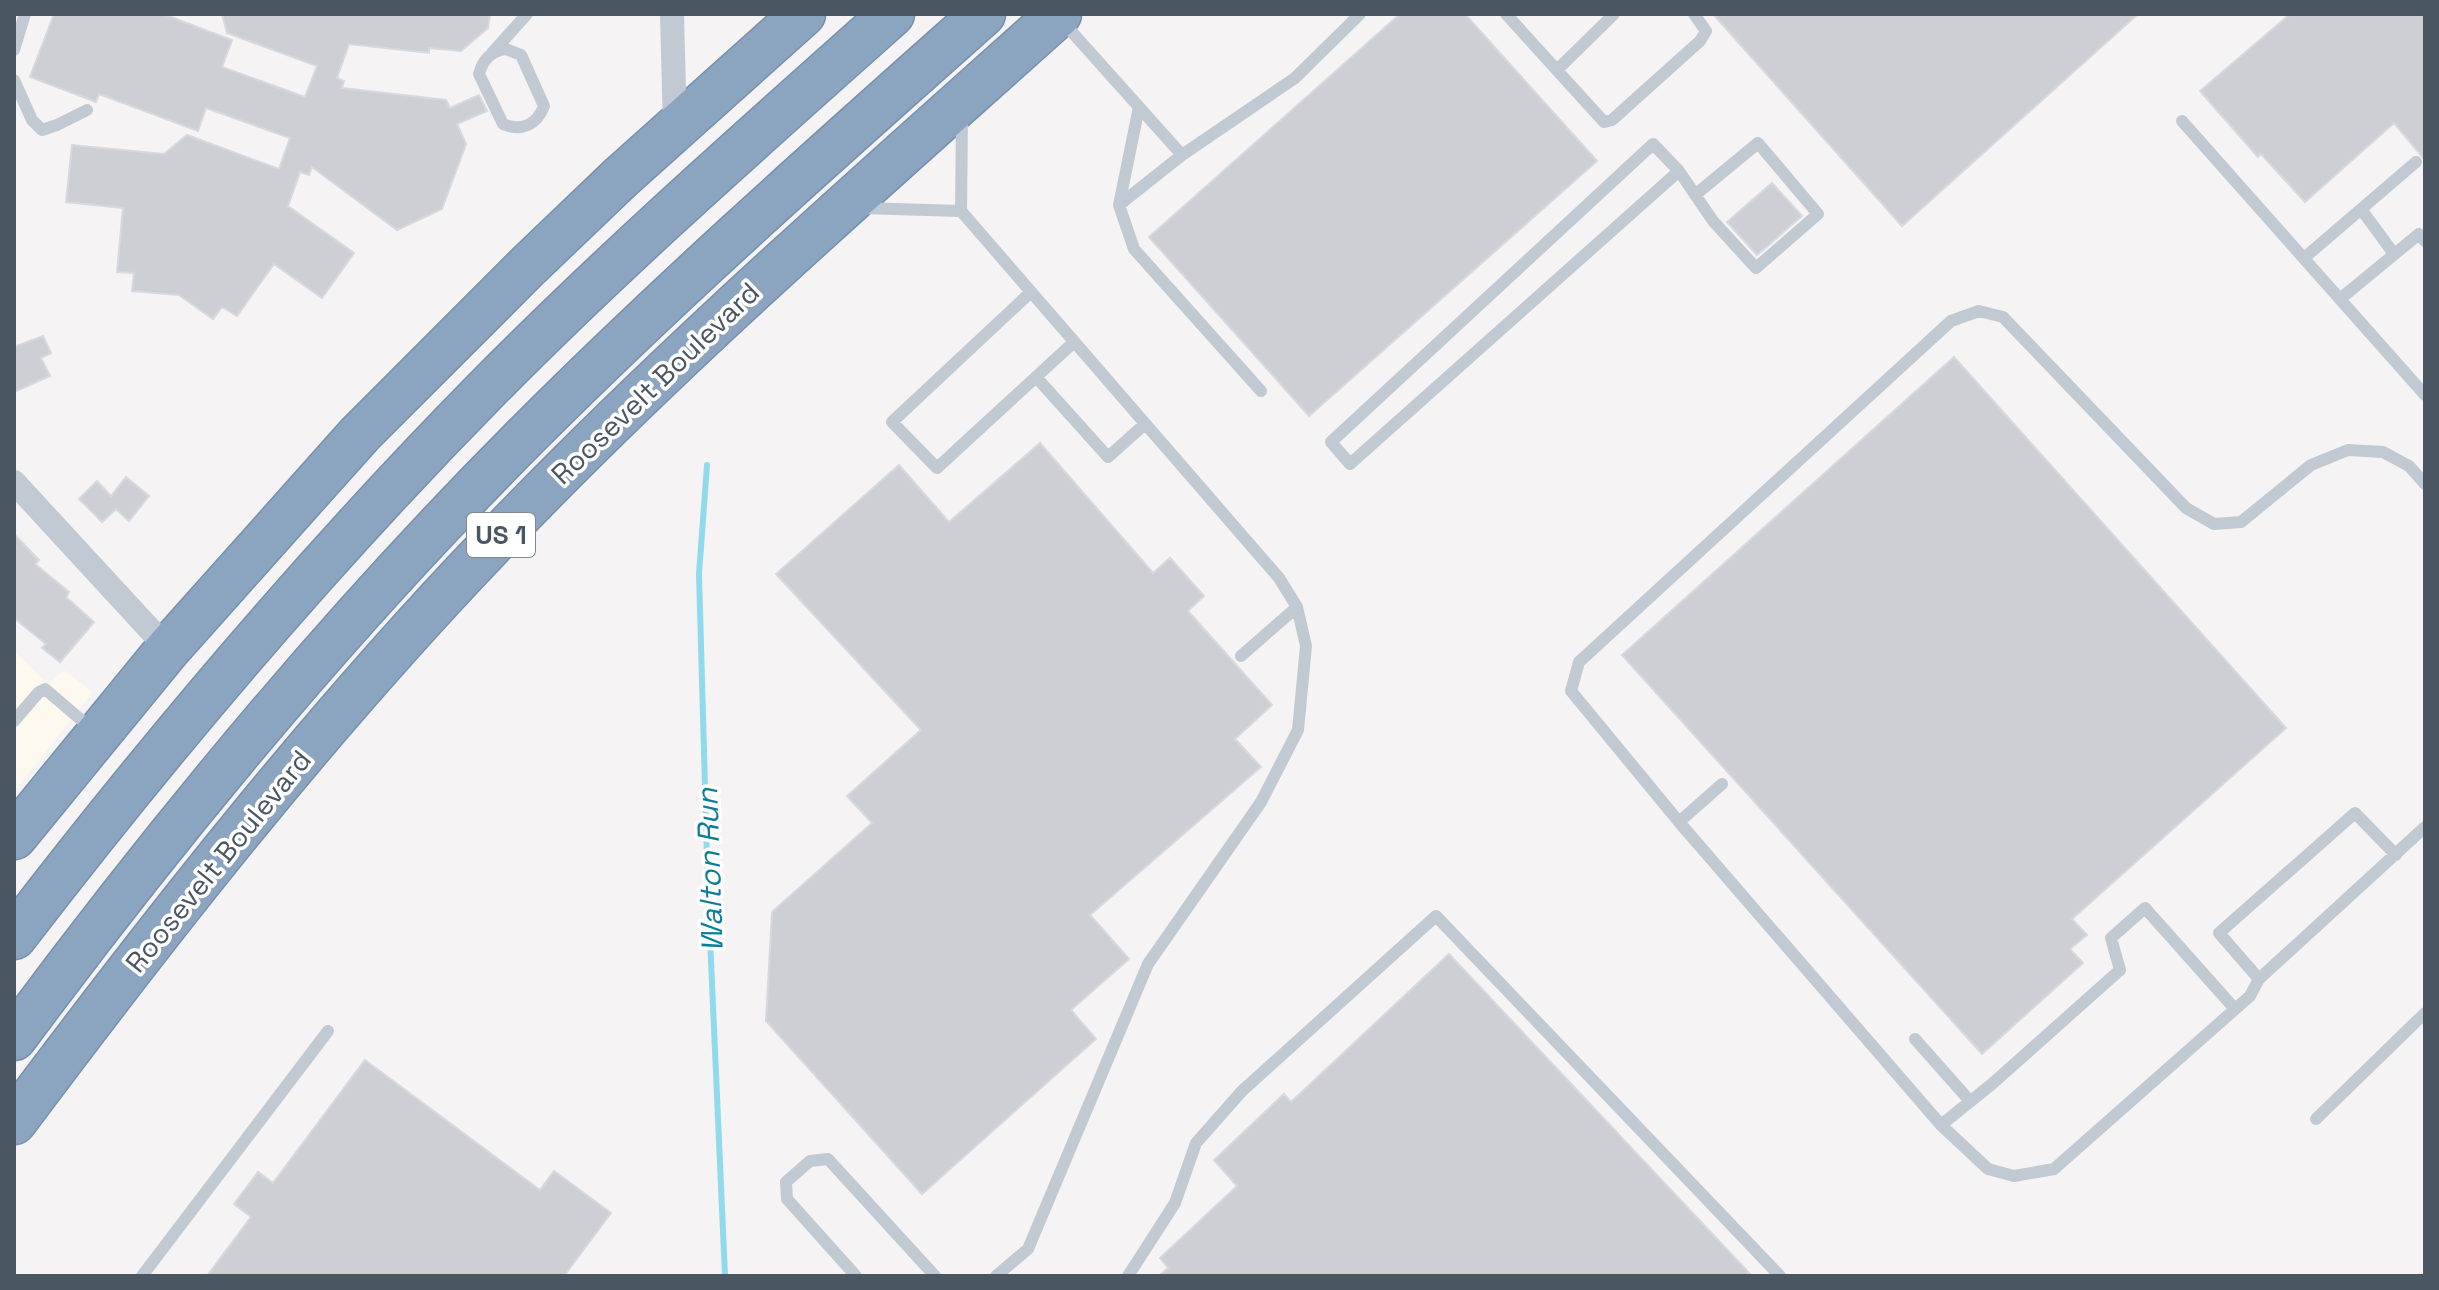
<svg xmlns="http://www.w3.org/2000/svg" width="2439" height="1290" font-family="'Space Grotesk',sans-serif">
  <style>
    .commercial { fill: #fdf9ef }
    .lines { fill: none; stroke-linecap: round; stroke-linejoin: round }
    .stream { stroke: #90daee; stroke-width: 6 }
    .building { fill: #cdcfd5; stroke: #d7d9de; stroke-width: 2 }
    .highway-casing { stroke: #7690ad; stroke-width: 47 }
    .lane { stroke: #c1cad2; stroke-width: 12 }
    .street { stroke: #c1cad2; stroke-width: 24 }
    .highway { stroke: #8ba5c1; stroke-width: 44 }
    .labels { text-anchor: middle; stroke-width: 7; stroke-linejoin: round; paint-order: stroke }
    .shield { fill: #fff; stroke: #808990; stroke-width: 2 }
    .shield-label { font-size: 26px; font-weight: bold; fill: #4a5661 }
    .street-label { font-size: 28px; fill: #4a5661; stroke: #fff }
    .water-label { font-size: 30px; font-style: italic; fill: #0c7c9b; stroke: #fff }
  </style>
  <rect width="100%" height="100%" fill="#f5f3f3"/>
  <!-- commercial -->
  <path class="commercial" d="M14 651 48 684 64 670 93 692 14 792Z"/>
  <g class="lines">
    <!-- stream -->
    <path class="stream" d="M707 465 699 574 708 893 725 1276"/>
  </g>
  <!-- building -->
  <path class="building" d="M54 14H163L232 40 222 67 305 97 317 66 227 33 222 14H490L488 28 461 51 429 48V53L349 44 337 78 344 81 342 88 446 100 450 108 479 95 487 111 457 124 466 144 442 209 397 230 312 167 309 175 300 172 288 206 354 253 322 298 274 264 237 316 222 307 213 319 179 295 132 291 134 273 117 272 123 208 66 202 72 145 164 154 187 135 279 169 290 138 206 108 198 131 99 94 96 102 30 77Z
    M1400 14H1465L1597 161 1309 416 1149 237Z
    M1713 14H2138L1902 226Z
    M2290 14H2425V160L2394 123 2305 202 2261 154 2258 157 2200 91Z
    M1772 183 1802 216 1757 255 1727 222Z
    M43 336 51 353 41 358 50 376 14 392V347Z
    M1954 357 2286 728 2072 919 2087 935 2070 949 2083 963 1982 1054 1622 655Z
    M1040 443 1153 573 1170 558 1204 596 1188 611 1272 705 1235 739 1261 767 1090 915 1129 959 1071 1010 1096 1039 922 1194 766 1021 772 912 872 823 847 796 921 730 776 574 899 465 949 522Z
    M126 477 149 496 129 521 116 509 102 522 79 499 97 481 111 496Z
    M14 534 39 560 35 564 69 592 66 597 94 622 60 662 42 648 46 644 14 618Z
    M1449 954 1752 1276H1159L1168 1268 1160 1258 1237 1186 1214 1160 1284 1094 1291 1102Z
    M365 1060 540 1190 554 1171 611 1213 564 1276H207L251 1217 234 1204 258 1172 273 1183Z"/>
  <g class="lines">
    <defs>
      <path id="highway" d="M14 837 168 649 360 434 529 265 620 178 803 14
        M14 937C160 747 315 564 483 393 613 261 753 138 892 14
        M14 1038C172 825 342 620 529 433 675 287 829 151 983 14
        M14 1122C163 923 316 728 488 548 668 359 865 188 1059 14"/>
    </defs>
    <!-- highway casing -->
    <use href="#highway" class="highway-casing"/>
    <!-- lane -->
    <path class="lane" d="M1506 14 1604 122 1612 120 1700 41 1706 31 1694 14
      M1062 21 1182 155 1295 78 1360 14
      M506 49 521 55 544 106C537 125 521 132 503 124L479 74C483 59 491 51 506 49Z
      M14 50 25 14
      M492 53 527 14
      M1557 70 1614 14
      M14 80 32 120 42 130 57 125 87 110
      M962 116 961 211 1279 578 1297 607 1306 646 1298 730 1261 802 1148 964 1028 1249 996 1276
      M2182 121 2425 395
      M1182 155 1119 205 1134 249 1261 391
      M1679 171 1350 464 1331 442 1653 144 1679 171 1713 221 1756 268 1818 214 1758 143 1695 195
      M1119 205 1139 107
      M860 208 961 211
      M2361 209 2394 254
      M2304 258 2416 162
      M1031 292 892 422 937 468 1074 342
      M2340 299 2419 234 2425 241
      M1036 377 1108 457 1145 424
      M1241 656 1297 607
      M14 721 39 692 45 689 93 730
      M1722 784 1679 822 1941 1125 1988 1169 2014 1176 2054 1169 2250 996 2259 979
      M1679 822 1571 691 1579 662 1951 321 1979 311 2003 317 2186 508 2214 524 2241 522 2311 465 2348 450 2383 452 2409 466 2425 484
      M2396 855 2355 813 2219 933 2259 979 2425 827
      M1915 1039 1969 1100
      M2316 1119 2425 1013
      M1941 1125 1992 1084 2120 970 2111 938 2145 908 2235 1009
      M142 1276 328 1031
      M856 1276 787 1199 786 1182 810 1161 828 1159 935 1276
      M1128 1276 1175 1203 1196 1143 1242 1091 1436 916 1780 1276"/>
    <!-- street -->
    <path class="street" d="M672 14 675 129
      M14 482 168 649"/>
    <!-- highway -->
    <use href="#highway" class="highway"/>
  </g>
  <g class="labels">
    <!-- shield labels -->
    <rect class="shield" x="467" y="513" width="68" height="44" rx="6"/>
    <g class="shield-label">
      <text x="501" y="544">US 1</text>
    </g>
    <!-- street labels -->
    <g class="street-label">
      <text transform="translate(655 383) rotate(-44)" y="10">Roosevelt Boulevard</text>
      <text transform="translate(218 861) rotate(-51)" y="10">Roosevelt Boulevard</text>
    </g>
    <!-- water labels -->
    <g class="water-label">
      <text transform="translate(710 870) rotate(-92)" y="10">Walton Run</text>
    </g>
  </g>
  <!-- border -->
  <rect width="2439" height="1290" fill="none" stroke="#4a5661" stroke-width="32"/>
</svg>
